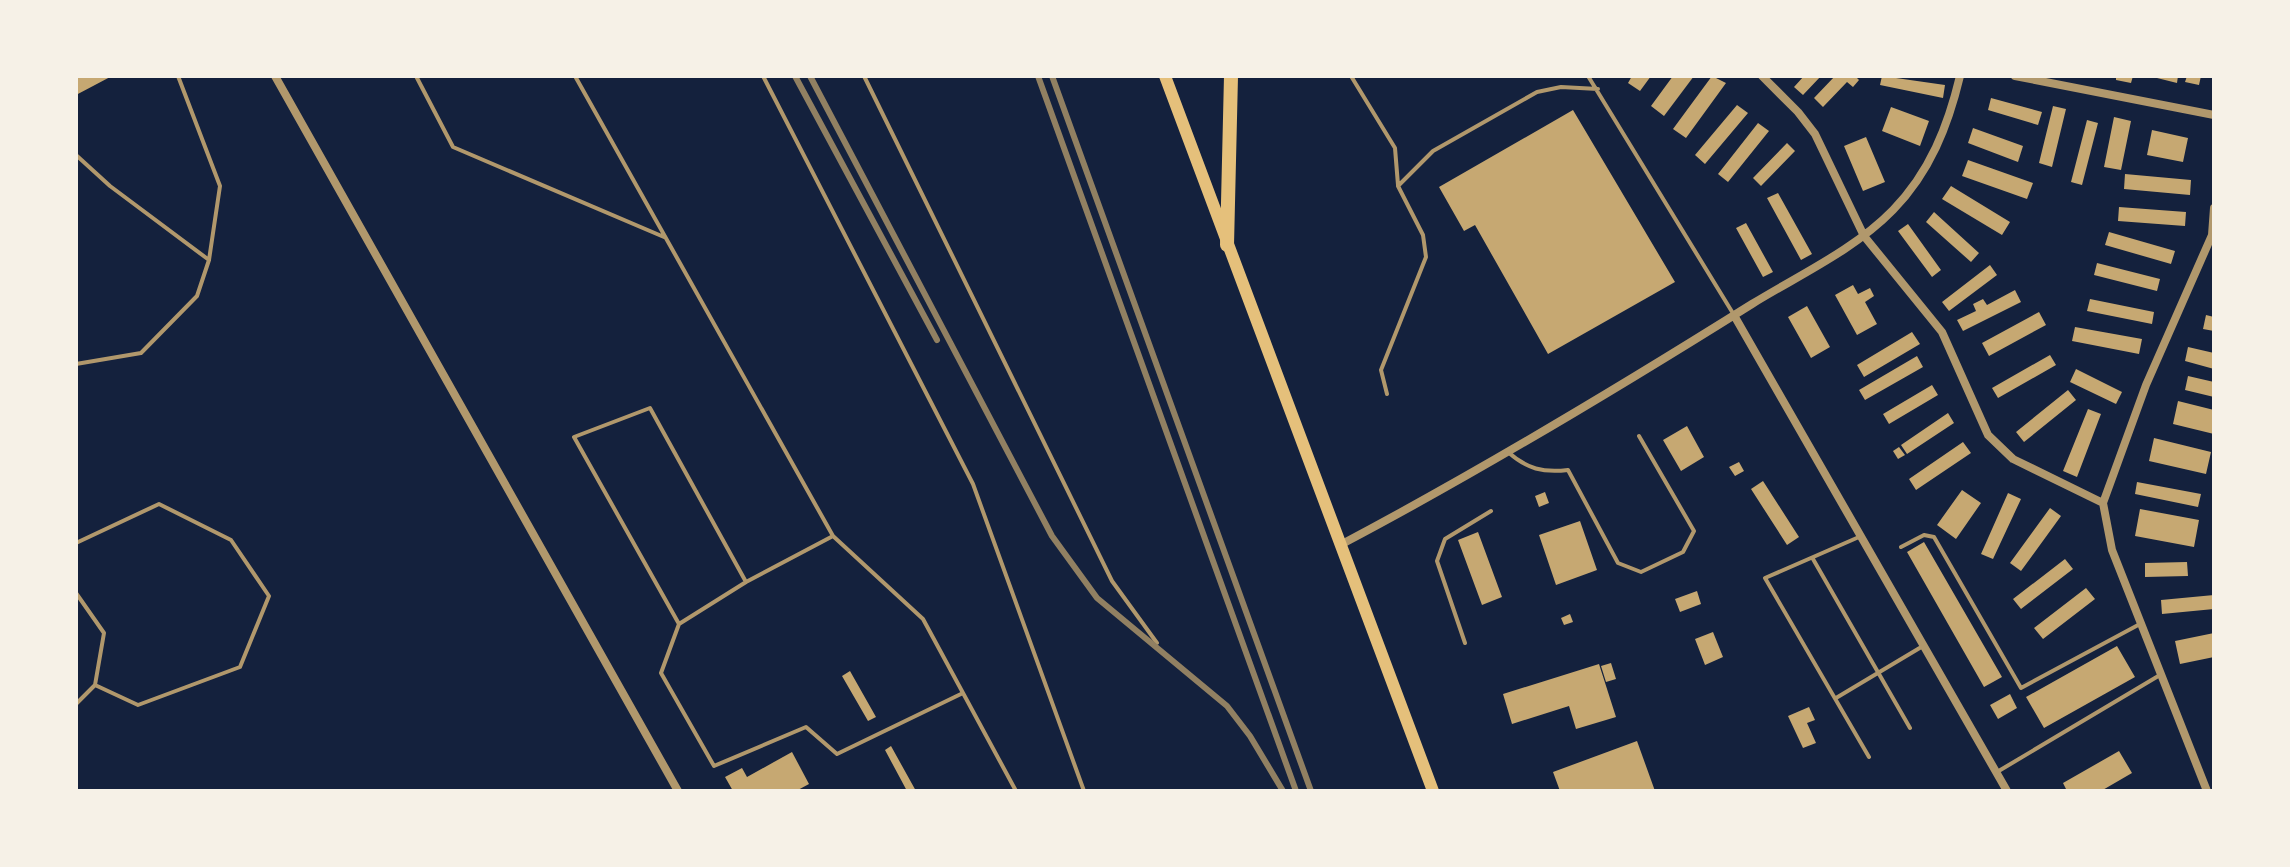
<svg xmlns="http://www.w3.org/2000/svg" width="2290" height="867" font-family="Helvetica,sans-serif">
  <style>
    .building { fill: #c6a872 }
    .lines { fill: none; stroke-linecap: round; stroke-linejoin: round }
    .service { stroke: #b1986c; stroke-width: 4 }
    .minor { stroke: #b1986c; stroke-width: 8 }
    .primary { stroke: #e5c07b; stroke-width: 12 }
    .motorway { stroke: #e5c07b; stroke-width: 14 }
    .rail { stroke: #918062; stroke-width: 6 }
  </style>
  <rect width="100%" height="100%" fill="#14213d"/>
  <!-- building -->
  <path class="building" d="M76 76H112L76 95Z
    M1632 76H1651L1640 91 1628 83Z
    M1673 76H1694L1664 116 1651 106Z
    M1712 76 1726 83 1686 138 1673 129Z
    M1804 76H1821L1803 95 1794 87Z
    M1835 76H1855L1859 80 1853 87 1847 82 1823 107 1814 98Z
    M1882 76 1945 85 1943 98 1880 85Z
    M2116 76H2133L2131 83 2116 80Z
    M2149 76H2178L2177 83Z
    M2187 76H2201L2199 85 2185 82Z
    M1991 98 2042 112 2038 125 1988 110Z
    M1737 105 1748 113 1705 164 1695 155Z
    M2053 106 2066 109 2052 167 2039 163Z
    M1891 107 1929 121 1920 146 1882 131Z
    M1573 110 1675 282 1548 354 1475 225 1464 231 1439 187Z
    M2114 117 2131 121 2121 170 2104 167Z
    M2087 120 2098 123 2082 185 2071 182Z
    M1758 123 1769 131 1728 182 1718 174Z
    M1973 128 2023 146 2018 162 1968 143Z
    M2152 130 2188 138 2183 162 2147 155Z
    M1866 137 1885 182 1863 191 1844 146Z
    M1787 143 1795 151 1761 186 1753 178Z
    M1968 160 2033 183 2027 199 1962 176Z
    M2125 174 2191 180 2190 195 2124 189Z
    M1951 186 2010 222 2002 235 1942 199Z
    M1778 193 1812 254 1801 260 1767 198Z
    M2119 207 2186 212 2185 226 2118 221Z
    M1934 212 1979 253 1971 262 1926 222Z
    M1746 223 1773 272 1763 277 1736 228Z
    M1908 224 1941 270 1932 277 1898 231Z
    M2109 232 2175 251 2171 264 2105 245Z
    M2097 263 2160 279 2157 291 2094 275Z
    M1990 265 1997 275 1949 311 1942 302Z
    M1853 285 1858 294 1870 288 1874 296 1865 302 1877 324 1857 335 1835 295Z
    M2015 290 2021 302 1963 331 1957 320 1976 311 1973 304 1983 299 1987 305Z
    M2090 299 2154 312 2152 324 2087 311Z
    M1807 306 1830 347 1811 358 1788 317Z
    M2039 312 2046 325 1989 356 1982 343Z
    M2206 315 2214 317V331L2203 329Z
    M2075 327 2142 339 2139 354 2072 341Z
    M1912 332 1920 344 1864 377 1857 365Z
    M2188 347 2214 353V369L2185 361Z
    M2050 355 2056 365 1998 398 1992 388Z
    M1917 356 1923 367 1865 400 1859 390Z
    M2076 369 2122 392 2116 404 2070 382Z
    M2188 376 2214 382V397L2185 390Z
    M1932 385 1938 395 1889 424 1883 414Z
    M2068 390 2076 400 2024 442 2016 432Z
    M2178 401 2214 410V434L2173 424Z
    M2088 409 2101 414 2077 477 2063 471Z
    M1948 413 1954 423 1907 454 1901 445Z
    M1687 426 1704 457 1681 471 1663 440Z
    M2154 438 2211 452 2206 474 2149 461Z
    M1963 442 1971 453 1916 490 1909 479Z
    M1899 447 1905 455 1898 459 1893 451Z
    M1739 462 1744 471 1735 476 1729 467Z
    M1763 481 1799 537 1787 545 1751 489Z
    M2137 482 2201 494 2198 507 2135 494Z
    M1962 490 1981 503 1956 539 1937 525Z
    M1545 492 1549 503 1539 507 1535 496Z
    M2008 493 2021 499 1993 559 1981 554Z
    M2050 508 2061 516 2021 571 2010 563Z
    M2140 509 2199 520 2194 547 2135 536Z
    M1580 521 1597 570 1556 585 1539 535Z
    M1478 532 1502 597 1482 605 1458 540Z
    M1924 542 2002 677 1984 687 1907 552Z
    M2065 559 2073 569 2021 609 2013 599Z
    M2187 562 2188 576 2145 577V563Z
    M2086 588 2095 599 2043 639 2034 628Z
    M1697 591 1701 604 1680 612 1675 599Z
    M2214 595V609L2162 614 2161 600Z
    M1570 614 1573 622 1564 625 1561 618Z
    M1713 632 1723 657 1705 665 1695 639Z
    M2214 633V657L2180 664 2175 641Z
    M2117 646 2135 677 2044 728 2026 697Z
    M1611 663 1616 679 1606 682 1601 666Z
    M1599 664 1616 717 1576 729 1569 706 1512 724 1503 694Z
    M850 671 876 717 868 721 842 676Z
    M2010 694 2017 708 1998 719 1990 705Z
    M1809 707 1815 720 1807 723 1816 743 1803 748 1788 716Z
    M1637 741 1655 791H1560L1553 772Z
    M891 746 916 791H907L885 750Z
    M2119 751 2132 773 2101 791H2067L2063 783Z
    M792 752 809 784 796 791H733L725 777 742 768 747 777Z"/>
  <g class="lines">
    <!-- service -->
    <path class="service" d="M416 76 453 147 664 237
      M575 76 833 536 923 619 1016 791
      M763 76 973 484 1084 791
      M864 76 1112 581 1157 643
      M1351 76 1395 148 1398 185
      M1588 76 1734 315
      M76 155 110 186 209 260
      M76 364 141 353 197 296 209 260 220 186 178 76
      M1387 394 1381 370 1426 257 1423 235 1398 186 1433 151 1537 92 1561 87 1598 89
      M1508 452C1527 469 1543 473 1568 470L1618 563 1641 572 1683 552 1694 531 1639 436
      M1859 537 1765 578 1869 757
      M76 543 159 504 231 540 269 596 240 667 138 705 95 685
      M1901 547 1924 535 1934 537 2021 688 2140 624
      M1813 559 1910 728
      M746 582 650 408 574 437 679 624 746 582 833 536
      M76 593 104 633 95 685 76 704
      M679 624 661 673 714 766 806 727 837 754 963 693
      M1465 643 1437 561 1445 539 1491 511
      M1836 698 1923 646
      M1997 772 2160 675"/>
    <!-- minor -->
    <path class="minor" d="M275 76 678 791
      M1762 76 1798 112 1815 134 1864 236 1942 332 1988 435 2013 459 2103 503
      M2015 76 2214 115
      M1735 317 2007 791
      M1342 544C1482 470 1618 388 1752 304 1799 275 1854 250 1893 210 1930 172 1948 126 1960 76
      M2207 791 2112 550 2103 503 2146 385 2212 235 2214 208"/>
    <!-- primary -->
    <path class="primary" d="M1165 76 1433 791"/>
    <!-- motorway -->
    <path class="motorway" d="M1227 245 1231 76"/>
    <!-- rail -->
    <path class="rail" d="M795 76 937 340
      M810 76 1052 536 1097 598 1227 706 1250 736 1283 791
      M1038 76 1296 791
      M1052 76 1311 791"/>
  </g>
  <!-- border -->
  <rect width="2290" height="867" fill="none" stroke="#f6f1e7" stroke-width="156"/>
</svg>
